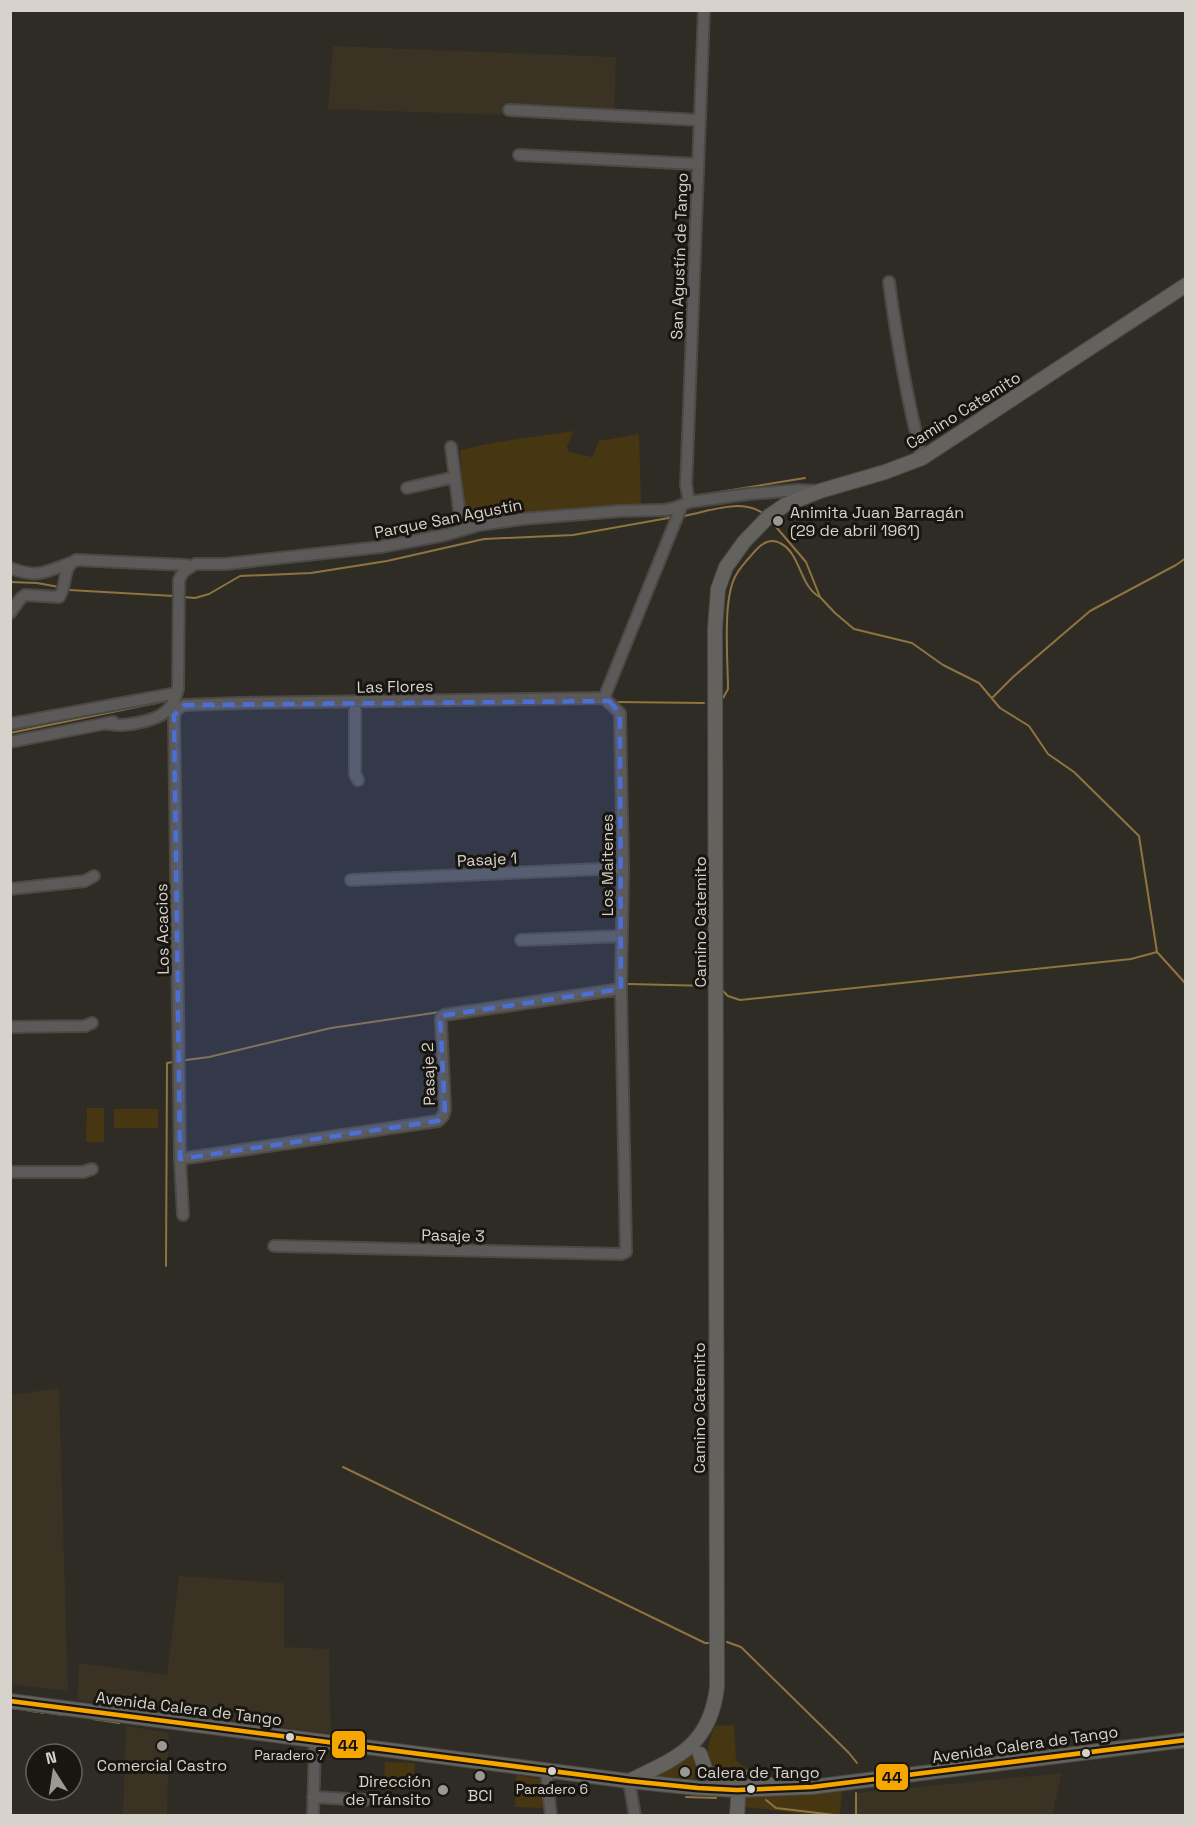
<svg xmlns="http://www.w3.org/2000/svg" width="1196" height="1826" font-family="'Space Grotesk',sans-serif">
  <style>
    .built { fill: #3a3223 }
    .green { fill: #473612 }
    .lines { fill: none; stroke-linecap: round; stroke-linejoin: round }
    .stream { stroke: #8f7440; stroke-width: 2 }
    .minor-casing { stroke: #4c4945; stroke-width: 14 }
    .major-casing { stroke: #4c4945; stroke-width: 16 }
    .minor { stroke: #5b5a58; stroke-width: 10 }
    .major { stroke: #64625e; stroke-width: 14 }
    .bus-1-casing { stroke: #191611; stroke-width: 9 }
    .bus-1 { stroke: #f7a600; stroke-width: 4.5 }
    .marked { fill: #4c6fd5; fill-opacity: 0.2; stroke: #4c6fd5; stroke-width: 4.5; stroke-dasharray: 12 8; stroke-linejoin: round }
    .poi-dot { fill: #9c9992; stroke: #191611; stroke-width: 2 }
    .bus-dot { fill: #d7d3cc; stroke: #191611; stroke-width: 2 }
    .labels { text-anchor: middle; stroke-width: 6; stroke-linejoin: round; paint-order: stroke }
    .bus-label { font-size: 14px; fill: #d7d3cc; stroke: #191611 }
    .street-label { font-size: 16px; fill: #d7d3cc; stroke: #191611 }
    .poi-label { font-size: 16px; fill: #d7d3cc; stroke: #191611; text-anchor: start }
    .line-badge { stroke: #191611; stroke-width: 2 }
    .pale-badge-label { font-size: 16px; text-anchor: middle; font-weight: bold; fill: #111 }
  </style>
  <rect width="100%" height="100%" fill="#2f2c26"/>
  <!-- built -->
  <path class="built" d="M333 46 616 57 614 119 328 109Z
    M59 1388 68 1691 10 1684 11 1395Z
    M179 1576 284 1583V1647L329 1649 331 1734 77 1700 79 1663 167 1675Z
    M126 1726 169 1733 167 1815H123Z
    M1062 1773 1052 1815H856V1793Z"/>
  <!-- green -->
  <path class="green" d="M574 431 567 446 568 452 592 457 599 441 639 434 641 505 500 517 474 521 465 515 460 450 497 442Z
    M87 1108H104V1142H86Z
    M114 1109H158V1128H114Z
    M734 1725 736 1760 749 1771 744 1773 720 1774C703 1760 707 1744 715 1726Z
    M697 1748 695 1779 654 1776 680 1763Z
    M385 1762 415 1763 413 1790 384 1788Z
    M516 1775 544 1779 546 1808 515 1807Z
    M842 1788 840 1815H813L745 1807 746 1795Z"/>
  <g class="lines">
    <!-- stream -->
    <path class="stream" d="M695 496 805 478
      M683 516C708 512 741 497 764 514
      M771 521 806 562 820 597 835 613 854 629 912 643 943 665 979 683 1000 708 1029 726 1048 754 1074 772 1139 836 1157 952 1186 984
      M10 582 37 583 59 587
      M69 590 174 596
      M183 597 195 598 209 594 240 576 311 573 387 561 484 539 573 535 674 517
      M723 698 728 689C728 660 722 599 736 575 741 566 749 558 756 550 762 543 771 538 780 543 801 553 799 586 820 597
      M992 698 1013 677 1090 611 1176 565 1186 558
      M616 702 704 703
      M10 733 166 701
      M628 984 712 986
      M722 990 728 996 740 1000 1131 959 1157 952
      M186 1060 209 1057 331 1028 440 1012
      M166 1266 167 1063 173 1062
      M343 1467 705 1643H711
      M727 1642 741 1647 849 1753 857 1763
      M10 1708 16 1709
      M20 1709 37 1712
      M40 1712 43 1713
      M50 1713 62 1715
      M93 1719 119 1723
      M686 1797 716 1798
      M766 1800 776 1808 843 1816
      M856 1816V1793"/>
    <defs>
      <path id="minor" d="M509 110 698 120
        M519 155 697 164
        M889 282C897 342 907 399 922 458
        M451 447 459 509 465 529
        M407 488 455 477
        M689 502 686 484 687 463 704 10
        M10 568C37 578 44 573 70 563
        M10 613 21 598 25 595 59 597C68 586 61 567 76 560L186 565 189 566
        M604 698 682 505
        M355 701V774L358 780
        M10 724 177 693
        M108 724C121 727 153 722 164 713 171 708 176 698 178 689L179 580 183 572 195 564H225L380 547 445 535 479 525 522 519 620 511 664 510 675 508 689 502 749 494 798 490 820 491
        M10 742 113 722
        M351 880 623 868
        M10 889 85 881 94 876
        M521 940 622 936
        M10 1027 85 1026 92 1023
        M180 1159 438 1121 443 1116 445 1110 441 1022V1018L444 1015 621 989
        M10 1172H83L92 1169
        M183 1215 180 1159 174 715 177 709 184 705 239 703 604 698
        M274 1246 621 1254 626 1252 621 989 623 868 620 713 604 698
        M546 1771 551 1816
        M629 1781 635 1816
        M313 1797 365 1800
        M313 1816 315 1740"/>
      <path id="major" d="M10 1701 629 1781 698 1788 737 1790 812 1787 1186 1740
        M700 1754 706 1771 722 1783
        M716 1780H734L753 1776 776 1788
        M629 1781C677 1758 710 1746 717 1687L715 629 718 589 726 567 744 542 769 516 785 505 820 491 885 472 922 458 1186 285
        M737 1816 739 1782"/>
    </defs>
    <!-- minor casing -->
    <use href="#minor" class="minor-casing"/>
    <!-- major casing -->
    <use href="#major" class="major-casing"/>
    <!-- minor -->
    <use href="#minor" class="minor"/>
    <!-- major -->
    <use href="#major" class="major"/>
    <defs>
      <path id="bus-1" d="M10 1701 629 1781 698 1788 737 1790 812 1787 1186 1740"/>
    </defs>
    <!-- bus-1 casing -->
    <use href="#bus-1" class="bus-1-casing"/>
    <!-- bus-1 -->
    <use href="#bus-1" class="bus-1"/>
  </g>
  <!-- marked area -->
  <path class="marked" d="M609 701 620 713 621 989 440 1016 445 1110 438 1121 180 1159 174 715 184 705Z"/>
  <!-- markers -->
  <g class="poi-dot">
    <circle cx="778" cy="521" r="6"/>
    <circle cx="162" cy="1746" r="6"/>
    <circle cx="685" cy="1772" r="6"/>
    <circle cx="480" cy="1776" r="6"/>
    <circle cx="443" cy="1790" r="6"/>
  </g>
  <g class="bus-dot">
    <circle cx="290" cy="1737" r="5"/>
    <circle cx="1086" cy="1753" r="5"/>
    <circle cx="552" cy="1771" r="5"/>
    <circle cx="751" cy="1789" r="5"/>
  </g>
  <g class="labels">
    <!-- bus labels -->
    <g class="bus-label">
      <text x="290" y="1760">Paradero 7</text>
      <text x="552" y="1794">Paradero 6</text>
    </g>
    <!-- street labels -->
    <g class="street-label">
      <text transform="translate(679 256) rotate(-88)" y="6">San Agustín de Tango</text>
      <text transform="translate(963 410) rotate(-32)" y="6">Camino Catemito</text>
      <text transform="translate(448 518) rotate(-11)" y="6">Parque San Agustín</text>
      <text transform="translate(395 686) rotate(-1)" y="6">Las Flores</text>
      <text transform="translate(487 859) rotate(-3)" y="6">Pasaje 1</text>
      <text transform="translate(607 865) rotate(-90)" y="6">Los Maitenes</text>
      <text transform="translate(700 922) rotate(-90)" y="6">Camino Catemito</text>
      <text transform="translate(162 929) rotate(-91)" y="6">Los Acacios</text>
      <text transform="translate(428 1074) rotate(-92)" y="6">Pasaje 2</text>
      <text transform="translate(453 1235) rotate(1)" y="6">Pasaje 3</text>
      <text transform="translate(699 1408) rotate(-90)" y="6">Camino Catemito</text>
      <text transform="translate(189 1708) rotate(7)" y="6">Avenida Calera de Tango</text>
      <text transform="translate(1025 1744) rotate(-8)" y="6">Avenida Calera de Tango</text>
    </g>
    <!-- poi labels -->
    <g class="poi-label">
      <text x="790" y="518">Animita Juan Barragán<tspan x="790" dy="18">(29 de abril 1961)</tspan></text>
      <text x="162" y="1771" text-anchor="middle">Comercial Castro</text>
      <text x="697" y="1778">Calera de Tango</text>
      <text x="431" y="1787" text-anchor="end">Dirección<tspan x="431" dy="18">de Tránsito</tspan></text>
      <text x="480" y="1801" text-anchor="middle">BCI</text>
    </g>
  </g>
  <g class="line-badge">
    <rect x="331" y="1730" width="35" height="29" rx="6" fill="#f7a600"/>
    <rect x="875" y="1763" width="34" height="28" rx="6" fill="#f7a600"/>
  </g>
  <g class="pale-badge-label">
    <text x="348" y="1751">44</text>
    <text x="892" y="1783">44</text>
  </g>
  <!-- border -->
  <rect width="1196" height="1826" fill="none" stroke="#d7d3cc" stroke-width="24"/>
  <!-- north arrow -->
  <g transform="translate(54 1772) rotate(348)"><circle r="28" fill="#191611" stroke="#65625c" stroke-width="1.5"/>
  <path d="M0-4.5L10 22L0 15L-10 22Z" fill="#9c9992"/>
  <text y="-9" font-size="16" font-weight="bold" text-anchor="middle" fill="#d7d3cc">N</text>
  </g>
</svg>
